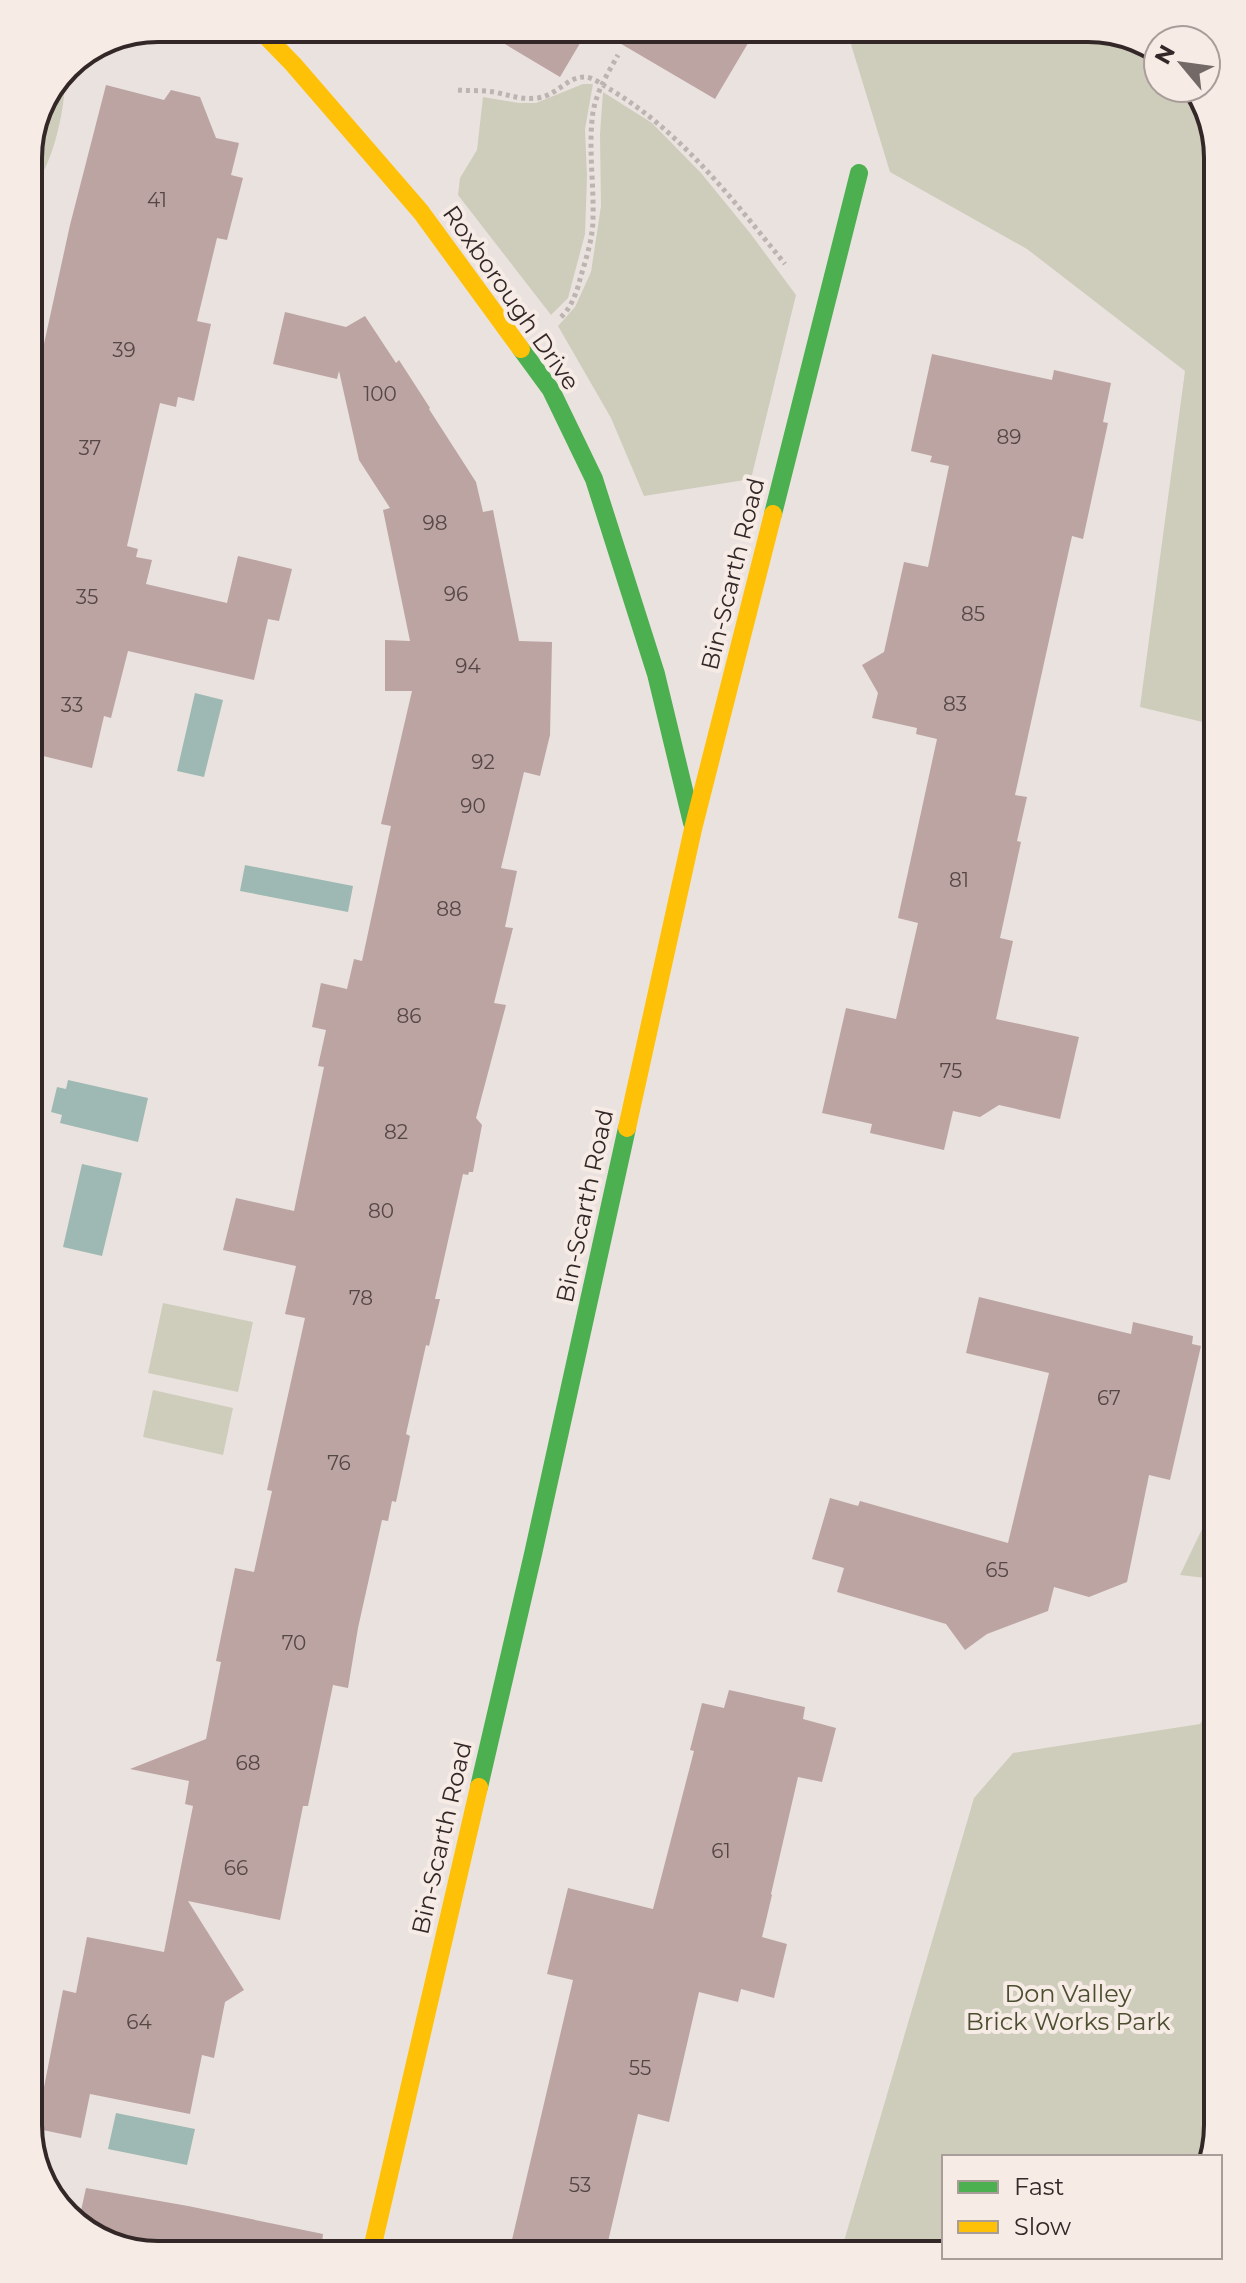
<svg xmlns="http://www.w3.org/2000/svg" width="1246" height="2283" font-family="Montserrat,sans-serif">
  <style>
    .green { fill: #cecdbb }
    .water { fill: #9eb9b3 }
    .building { fill: #bca4a2 }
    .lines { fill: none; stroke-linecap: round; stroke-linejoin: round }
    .path { stroke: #bcb4b1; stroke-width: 5; stroke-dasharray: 4 4; stroke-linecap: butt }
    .fast { stroke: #4caf50; stroke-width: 18 }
    .slow { stroke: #ffc107; stroke-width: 18 }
    .labels { text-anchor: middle; stroke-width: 8; stroke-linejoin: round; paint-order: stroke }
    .number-label { font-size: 20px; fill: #554746 }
    .street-label { font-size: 24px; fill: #332827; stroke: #f7ebe6 }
    .park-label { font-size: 24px; fill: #4a4e2e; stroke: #f7ebe6 }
    .rim { fill: none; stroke: #332827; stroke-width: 4 }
  </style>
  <rect width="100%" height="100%" fill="#eae2df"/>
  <!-- green -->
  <path class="green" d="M846 28H1097L1158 51V88H1192L1208 108 1211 724 1140 707 1185 371 1027 249 890 172Z
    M62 76C63 82 64 89 64 96 62 120 49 178 28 191V150Z
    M583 84H593L585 129 587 176 585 234 568 298 551 315 458 195 460 178 477 150 483 97 519 103H536Z
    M603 92 652 123 701 173 750 233 796 295 751 479 644 496 611 418 558 326 575 307 591 272 601 206 600 134Z
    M163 1303 253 1322 238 1392 148 1373Z
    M153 1390 233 1408 223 1455 143 1437Z
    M1215 1502V1579L1180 1575Z
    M1216 1696 1218 2125 1208 2157H944V2247L842 2248 974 1798 1013 1753 1200 1724Z"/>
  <!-- water -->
  <path class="water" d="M195 693 223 700 204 777 177 771Z
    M245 865 353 886 348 912 240 891Z
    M68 1080 148 1098 138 1142 60 1123 62 1115 51 1112 57 1087 66 1089Z
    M82 1164 122 1173 102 1256 63 1247Z
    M116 2113 195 2129 187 2165 108 2149Z"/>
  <!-- building -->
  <path class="building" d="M478 28H589L560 77Z
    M594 28H757L715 99Z
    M106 85 164 100 171 90 200 97 216 138 239 143 231 175 243 178 227 240 217 238 197 321 211 324 194 401 178 397 176 407 160 403 127 546 138 549 136 557 152 560 146 584 227 603 238 556 292 569 279 621 268 619 254 680 128 651 111 718 104 716 92 768 31 753 29 384 35 385 70 225Z
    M285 312 346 327 365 316 396 363 399 360 430 408 429 409 476 482 483 512 493 510 519 641 552 642 550 735 540 776 524 772 501 868 517 871 505 927 513 928 494 1003 506 1005 476 1118 482 1125 473 1172H469L468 1175 463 1174 435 1299H440L429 1346 426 1345 406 1434 410 1436 396 1502 392 1501 388 1521 382 1520 358 1628 348 1688 333 1685 308 1806H303L280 1920 188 1901 244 1990 225 2002 214 2058 202 2055 190 2114 90 2094 81 2138 38 2129V2118L63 1990 76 1993 87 1937 164 1952 193 1806 185 1804 189 1781 130 1769 206 1739 221 1662 216 1661 235 1568 254 1572 272 1491 267 1490 305 1318 285 1314 296 1266 223 1250 236 1198 294 1211 324 1067 318 1066 326 1030 312 1027 321 983 347 989 354 959 362 961 391 826 381 824 412 691H385V640L410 641 383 510 390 508 359 460 339 371 337 379 273 364Z
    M932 354 1052 380 1054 370 1111 383 1103 422 1108 423 1083 539 1072 536 1015 795 1027 797 1017 841 1021 842 1000 938 1013 941 996 1019 1079 1037 1060 1119 999 1105 980 1117 953 1111 944 1150 870 1133 872 1124 822 1113 846 1008 896 1019 918 923 898 918 937 739 916 734 917 728 872 718 878 693 862 665 884 652 904 562 928 567 949 466 930 462 932 456 911 451Z
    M979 1297 1131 1334 1133 1322 1193 1336 1192 1344 1201 1346 1170 1480 1149 1475 1127 1582 1089 1597 1054 1587 1048 1611 987 1634 965 1650 946 1624 837 1592 844 1568 812 1559 830 1498 858 1506 860 1501 1008 1543 1049 1373 966 1353Z
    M729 1690 805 1707 803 1719 836 1728 822 1782 798 1777 771 1894 772 1895 762 1937 787 1944 774 1998 741 1989 738 2002 699 1992 669 2122 638 2114 606 2250 543 2251 511 2244 573 1980 547 1974 568 1888 653 1909 694 1751 690 1750 702 1703 724 1708Z
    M86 2188 188 2206 323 2234 321 2253 150 2255 85 2233 78 2224Z"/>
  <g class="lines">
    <!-- path -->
    <path class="path" d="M458 90C470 91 483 90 494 92 509 95 521 100 537 98 557 96 567 76 586 77 595 78 605 87 613 91 683 134 734 201 785 264
      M561 317C571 308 577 292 580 279 586 259 593 238 593 218 594 182 588 147 593 112 597 90 608 73 618 55"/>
    <!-- fast -->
    <path class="fast" d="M521 349 551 390 594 479 656 674 692 823
      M773 514 859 173
      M479 1787 533 1554 627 1128"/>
    <!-- slow -->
    <path class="slow" d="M258 28 293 64 421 212 521 349
      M627 1128 693 829 773 514
      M371 2253 479 1787"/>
  </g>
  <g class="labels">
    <!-- number labels -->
    <g class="number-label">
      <text x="157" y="207">41</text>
      <text x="124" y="357">39</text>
      <text x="380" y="401">100</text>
      <text x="1009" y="444">89</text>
      <text x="90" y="455">37</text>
      <text x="435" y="530">98</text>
      <text x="456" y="601">96</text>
      <text x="87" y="604">35</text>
      <text x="973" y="621">85</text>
      <text x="468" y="673">94</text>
      <text x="955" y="711">83</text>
      <text x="72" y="712">33</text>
      <text x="483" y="769">92</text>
      <text x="473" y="813">90</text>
      <text x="959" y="887">81</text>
      <text x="449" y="916">88</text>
      <text x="409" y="1023">86</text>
      <text x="951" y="1078">75</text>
      <text x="396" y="1139">82</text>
      <text x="381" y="1218">80</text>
      <text x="361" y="1305">78</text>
      <text x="1109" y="1405">67</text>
      <text x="339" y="1470">76</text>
      <text x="997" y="1577">65</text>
      <text x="294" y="1650">70</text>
      <text x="248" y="1770">68</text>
      <text x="721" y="1858">61</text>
      <text x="236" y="1875">66</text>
      <text x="139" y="2029">64</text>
      <text x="640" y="2075">55</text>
      <text x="580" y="2192">53</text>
    </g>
    <!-- street labels -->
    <g class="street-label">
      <text transform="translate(511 298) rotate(55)" y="8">Roxborough Drive</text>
      <text transform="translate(733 574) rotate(-76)" y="8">Bin-Scarth Road</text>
      <text transform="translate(585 1206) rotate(-78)" y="8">Bin-Scarth Road</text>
      <text transform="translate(442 1838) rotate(-77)" y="8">Bin-Scarth Road</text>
    </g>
    <!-- park labels -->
    <g class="park-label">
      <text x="1068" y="2002">Don Valley<tspan x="1068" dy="28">Brick Works Park</tspan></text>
    </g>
  </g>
  <!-- crop -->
  <path d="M0 0H1246V2283H0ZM158 42H1088A116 116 0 0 1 1204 158V2125A116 116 0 0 1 1088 2241H158A116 116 0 0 1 42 2125V158A116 116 0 0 1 158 42Z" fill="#f7ebe6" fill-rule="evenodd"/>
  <path class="rim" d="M158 42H1088A116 116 0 0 1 1204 158V2125A116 116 0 0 1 1088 2241H158A116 116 0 0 1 42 2125V158A116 116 0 0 1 158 42Z"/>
  <!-- legend -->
  <rect x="942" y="2155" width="280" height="104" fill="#f7ebe6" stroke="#a99d9a" stroke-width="2"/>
  <rect x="958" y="2181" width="40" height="12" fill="#4caf50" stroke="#a99d9a" stroke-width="2"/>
  <text x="1014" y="2195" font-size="24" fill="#332827">Fast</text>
  <rect x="958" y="2221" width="40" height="12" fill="#ffc107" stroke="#a99d9a" stroke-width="2"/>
  <text x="1014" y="2235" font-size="24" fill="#332827">Slow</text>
  <!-- north arrow -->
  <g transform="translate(1182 64) rotate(299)"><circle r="38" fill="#f7ebe6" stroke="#a99d9a" stroke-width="2"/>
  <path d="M0-6L14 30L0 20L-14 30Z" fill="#736967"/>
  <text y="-12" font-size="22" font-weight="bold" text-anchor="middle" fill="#332827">N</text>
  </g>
</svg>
